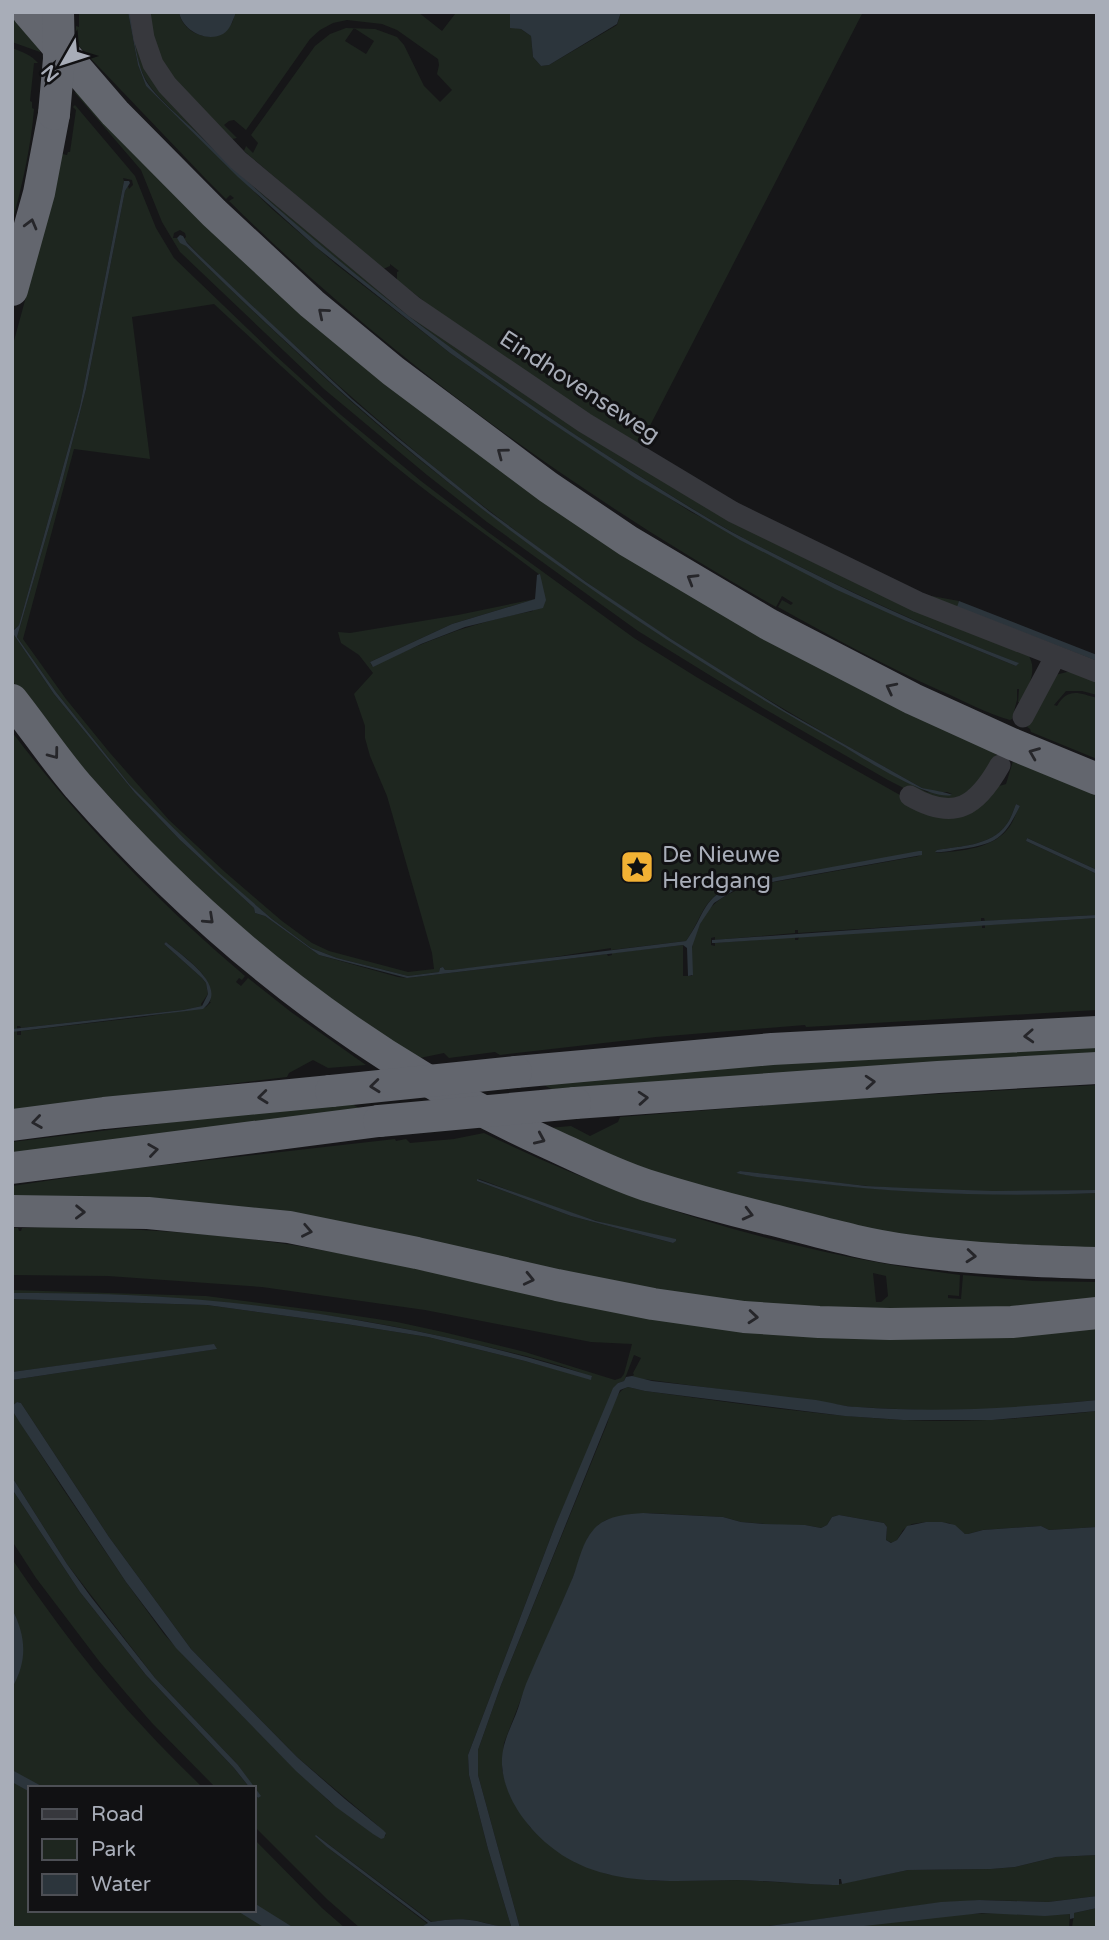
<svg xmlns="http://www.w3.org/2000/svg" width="1109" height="1940" font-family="'Varela Round',sans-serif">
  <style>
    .green { fill: #1e261f; fill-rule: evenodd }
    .water { fill: #2c353c }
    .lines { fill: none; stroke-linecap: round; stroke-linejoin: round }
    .minor { stroke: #37383d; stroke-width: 21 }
    .highway { stroke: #63666e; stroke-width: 32 }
    .highway-bridge { stroke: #63666e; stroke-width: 32 }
    .oneway { stroke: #26262a }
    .labels { text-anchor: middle; stroke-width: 6; stroke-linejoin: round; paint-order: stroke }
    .street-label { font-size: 23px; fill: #a8adb8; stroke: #111113 }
    .poi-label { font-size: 23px; fill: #a8adb8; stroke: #111113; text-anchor: start }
  </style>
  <rect width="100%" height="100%" fill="#161618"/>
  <!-- green -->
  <path class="green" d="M79 12H128L138 65 146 86 272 209 337 265 450 353 541 416 691 512 906 621 1016 666 1018 663C925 627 834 585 745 539 708 519 673 497 638 475 514 398 397 312 287 217 255 189 226 160 196 132 181 118 158 99 148 83 135 64 134 35 130 12L141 44 239 160 614 448 1027 653C1039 669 1028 686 1022 703L1018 702 1019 689H1017V700L1012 719 1010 720C986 713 964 701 941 691 885 666 832 637 778 607L782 600 791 605 793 603 782 596 776 607C578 495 391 361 229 201L234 198 230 195 226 199 205 178 76 43V26L79 27Z
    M144 12H179C184 41 231 48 235 12H418L442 31 455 14 454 12H510L511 27 521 29 531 36 533 57 541 66 549 65 617 25 621 12H863L639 447 738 504 926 595 959 601 958 607 1097 661 996 629 688 482 435 310 397 280V272L399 271 390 264V266L383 269 244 151 246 146 253 153 258 143 251 135 315 46 330 34 346 28 375 29 397 37 404 45 424 86 440 102 452 90 437 74 439 65 438 59 397 30 382 24 347 20 333 23 320 30 310 39 246 130 234 120 229 121 224 125 237 138 232 139 160 65ZM354 28 374 41 366 54 345 41Z
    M12 13 39 44 40 52 12 42Z
    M12 48C23 52 31 55 38 63H34L30 101 32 102V108L34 109C31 147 22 186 12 223Z
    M76 86 379 374 996 754 997 756 972 798 927 800 888 780 763 708 638 631 487 522 427 475 324 389 180 252 162 222 141 170 75 93ZM180 230 185 233 186 237 184 239 201 257C294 347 389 434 491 512 626 617 772 705 922 788L935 792H947L952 794 927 792 917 787C743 692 575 585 420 460 338 393 261 320 186 246L177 238H173L174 233Z
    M75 105 135 176 156 228 174 258 276 356 341 415 421 481 488 532 634 638 698 678 829 755 923 808 1006 784 1013 761 1097 792V870L1027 838 1026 841 1097 874V915L985 921 984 918H981V921L798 933V930H795V933L715 940V937L711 938V945L715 946V943L795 937V940H798L799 937C860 931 921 928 982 925V928H985V925L1097 918V1010L806 1027 805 1025 656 1037 500 1055 495 1052 449 1058 444 1053 415 1059 360 1025 201 898 46 727 12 680V632L54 694 135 793 180 840 254 908 255 913 265 916 319 955 398 977 407 978 607 954 608 956 612 955V953L683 945V976H692C692 967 690 957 692 948 698 915 715 896 747 887L919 856 922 852 739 884C701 896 705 914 686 941L611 950V948L517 963 451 970H445L443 967 440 968 439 972 408 976 337 958 311 948 272 919 219 874 130 785 56 692 17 637 61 486 86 389 125 191 128 186 129 189 133 185 132 180 123 178 124 181 80 406 19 625 12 631V348L51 205 62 154 67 155 68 152H70L76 110 73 107ZM214 304C278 363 342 424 411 479 453 512 497 542 540 575L533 611C472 622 428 640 372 666L370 662 452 624 535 599 458 615 350 633 338 632 341 643 359 655 373 673 354 694 365 726V738L370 756 387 796 432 953 434 969 408 972 329 951 312 943 282 921 225 872 169 820 110 753 66 699 23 639 74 449 150 459 132 317ZM1016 804 1020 806C1016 812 1014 820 1010 826 995 849 960 851 936 853L937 850C960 846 991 846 1006 825 1011 819 1013 811 1016 804Z
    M1071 671 1097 678V695L1082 691H1066L1054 705 1057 706C1068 687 1079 693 1097 698V759L1031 732 1030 729 1027 727 1055 675Z
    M12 732C83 825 156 900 245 976L242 980 239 978 236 982 241 986 248 978 291 1012 366 1065 328 1068 313 1060 289 1073 287 1077 12 1111V1032L17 1031V1035H21V1031L143 1017 206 1007 211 1002H210C216 975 183 957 166 942L164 944 202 978 206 983 208 994 201 1004 202 1006 183 1010 21 1028 20 1026H17V1029H12Z
    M1097 1043V1054L555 1091 544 1085 739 1065Z
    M1097 1085V1190C1020 1192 944 1192 868 1186 825 1182 783 1176 741 1171L736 1173C760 1178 786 1180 811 1182 906 1194 1001 1196 1097 1193V1253L942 1243 824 1223 632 1165 549 1128 571 1126 590 1136 618 1122 620 1117 848 1099Z
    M352 1104 364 1111 12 1154V1142L230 1115Z
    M484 1133C639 1208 789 1253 960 1275L959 1296 948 1295V1298L961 1299 963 1275 1033 1281 1097 1282V1309L827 1317 527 1272 12 1207V1186L85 1175V1174L395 1139 396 1141 406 1139 410 1143 454 1139ZM479 1179C543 1203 607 1229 675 1239L673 1243 571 1216 477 1181ZM873 1273 886 1276 888 1296 881 1302H876Z
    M47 1227 110 1228 174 1232 235 1237 293 1245 394 1263 522 1292 1097 1328V1400L988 1410 941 1411 854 1407 635 1378 632 1376 634 1375 633 1373 641 1358 634 1355 624 1381 618 1383 555 1526 468 1755 469 1775 488 1849 511 1926C495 1927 492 1924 477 1921 462 1918 447 1919 432 1922L316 1835 327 1847 428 1924 420 1928H360L328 1900 254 1826V1793L258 1798 260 1796 238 1765 155 1678 67 1564 12 1477V1410L63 1489 126 1582 164 1634 186 1658 287 1761 330 1802 381 1839 386 1835 377 1825 297 1757 191 1649 109 1537 21 1403 17 1402 12 1406V1380L216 1349 214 1345 12 1372V1299L207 1305 346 1324 428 1337 525 1361 591 1379 592 1377C555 1362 514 1353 475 1344 324 1307 168 1294 12 1293V1290L206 1296 337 1313 397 1322 443 1332 525 1352 615 1380 621 1378 624 1374 632 1344 591 1342 425 1310 262 1287 108 1276 12 1275V1228H18L19 1231H21L22 1228Z
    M628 1387 645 1391C731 1402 818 1416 905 1420 969 1423 1033 1418 1097 1411V1527L1049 1530 1041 1526 983 1530 968 1534H965L949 1523 926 1522 912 1524 903 1530 897 1540 892 1543 886 1540 887 1527 884 1523 839 1515 832 1517 827 1525 821 1528 805 1525H778L741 1522 723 1517 649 1513 627 1515 606 1520 597 1526 587 1539 572 1580 526 1686 504 1743 502 1769 507 1788 516 1806 530 1827 549 1844 575 1862 607 1874 654 1881 740 1880 834 1885 908 1870 991 1869 1015 1867 1056 1857 1097 1855V1896L1048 1902 981 1900 930 1904 754 1928H520L478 1775V1750L501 1685 607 1424C612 1411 614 1391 628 1387Z
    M12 1489 80 1592 146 1675 234 1768 250 1788H216L152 1723 125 1692 99 1661 36 1578 12 1541Z
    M12 1559C53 1619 96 1677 146 1730 164 1750 184 1769 203 1788H30V1910H254V1839L322 1908 345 1928H12Z
    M1097 1908V1928H1072L1074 1913Z
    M1001 1913 1033 1915 1070 1914 1069 1928 846 1927 964 1914Z"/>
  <!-- water -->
  <path class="water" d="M128 12H130C134 33 136 66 148 84 158 99 181 118 196 132 227 162 258 192 291 220 399 313 513 397 633 472 670 495 707 519 745 539 834 585 925 628 1019 663L1016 666 906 621 835 589 740 540 635 478 541 416 450 353 316 247 238 177 146 86 138 65Z
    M179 12H235V15C232 22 230 30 223 34 206 43 182 30 179 12Z
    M510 12H621L617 24 549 65 541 66 533 57 531 36 521 29 510 28Z
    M124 181H129L130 183 125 191 86 389 61 486 17 637 56 692 130 785 219 873 272 919 311 948 337 958 408 976 439 972 440 968 443 967 445 970H451L686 941C706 914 701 896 739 884L919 851H922V855L777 881 733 891 714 903 700 924 692 947 693 975 688 976 687 948 683 945 407 978 319 955 265 916 255 913 254 908 180 840 135 793 54 694 12 632 19 625 80 406Z
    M180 235 183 236 187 243 201 257 243 297 352 399 398 438 490 512 586 582 671 639 787 712 922 788C931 790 947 792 952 795 930 801 864 759 843 746 694 662 549 566 417 457 337 391 260 319 186 246L180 243 177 238Z
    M540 574 546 600 543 608 465 627 421 644 373 667 370 662 452 624 535 599 537 575Z
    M959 601 1097 655V661L957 607Z
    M1016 804 1020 806C1004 838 998 843 962 849 953 850 943 853 935 852L937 850C960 846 991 846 1006 825 1011 819 1013 811 1016 804Z
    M1027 838 1097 870V874L1026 841Z
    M1097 915V918L715 943H712V940L981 921Z
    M166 942C182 956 231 987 203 1009L12 1032V1029L183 1010 202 1006 208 994 206 983 202 978 164 944Z
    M740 1171 866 1186 906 1188 993 1191 1097 1190V1193C1003 1197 908 1194 815 1183 789 1180 761 1179 736 1173Z
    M477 1179 596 1221 676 1239V1241L673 1243 658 1239 571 1216 477 1181Z
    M12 1293C76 1293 140 1294 203 1300 335 1312 466 1337 592 1376L591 1380 525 1361 428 1337 346 1324 207 1305 12 1299Z
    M214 1344 217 1349 12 1380V1372Z
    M632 1376 652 1381C707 1387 761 1394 816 1400 830 1402 844 1407 858 1407 940 1413 1015 1408 1097 1400V1411L992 1420H903L845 1416 645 1391 628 1387 620 1390 501 1685 478 1750V1775L520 1928H420L428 1923 327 1847 315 1836 316 1835 431 1922C447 1919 462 1918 477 1921 490 1924 497 1927 511 1926L488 1849 469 1775 468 1755 555 1526 613 1388 618 1383 624 1381 626 1377Z
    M17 1402 21 1403 109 1537 191 1649 297 1757 345 1799 383 1830 386 1833 384 1838 381 1839 373 1834 336 1807 296 1771 176 1648 126 1582 20 1423 12 1410V1406Z
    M12 1477 67 1564 91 1597 155 1678 238 1765 261 1796 258 1798 254 1793V1788H250L234 1768 146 1675 80 1592 12 1489Z
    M643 1513 723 1517 741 1522 764 1524 805 1525 821 1528 827 1525 832 1517 839 1515 884 1523 887 1527 886 1540 891 1543 897 1540 907 1526 926 1522H942L955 1525 965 1534H968L983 1530 1041 1526 1049 1530 1097 1527V1855L1056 1857 1015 1867 991 1869 908 1870 842 1884 841 1879H839V1885H833C802 1884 770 1881 738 1880 681 1880 618 1888 567 1858 535 1839 504 1802 502 1765 501 1746 509 1731 516 1714 520 1704 522 1694 526 1684 541 1648 558 1613 573 1577 579 1561 582 1542 594 1529 605 1516 627 1514 643 1513Z
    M12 1609C26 1636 28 1660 12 1688Z
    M12 1770 45 1788H30V1792L12 1782Z
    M1097 1896V1908L1074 1913V1918L1070 1919V1914L1045 1916 982 1913 846 1928H754L941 1902 979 1900 1048 1902Z
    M254 1903 294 1928H265L236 1910H254Z"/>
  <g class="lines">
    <!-- minor -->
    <path class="minor" d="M140 12 144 38 153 64 167 85 238 160 414 307 585 423 733 512 918 602 1097 672
      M1023 717 1055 657
      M910 796C955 822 977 806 1000 765"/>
    <!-- highway -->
    <path class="highway" d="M28 12 115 113 214 213 312 304 393 371 548 487 628 541 768 624 913 699 1012 744 1097 779
      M12 290 39 193 54 114
      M12 700C34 728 55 759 78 786 211 937 363 1059 546 1142 579 1157 612 1174 646 1185 687 1198 728 1209 769 1219 814 1230 860 1244 906 1250 969 1259 1033 1261 1097 1263
      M516 1072 772 1049 1097 1032
      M575 1103 938 1077 1097 1068
      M12 1125 104 1113 331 1091
      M12 1168 379 1121
      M12 1211 148 1213 289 1227 417 1253 557 1285 653 1304 744 1317 819 1322 890 1324 1012 1322 1097 1313"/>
    <!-- highway-bridge -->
    <path class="highway-bridge" d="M54 114 59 59 58 12
      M331 1091 516 1072
      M379 1121 575 1103"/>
  </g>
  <!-- one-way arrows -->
  <defs><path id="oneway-chevron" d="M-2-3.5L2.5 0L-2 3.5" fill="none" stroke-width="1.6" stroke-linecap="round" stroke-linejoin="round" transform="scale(1.75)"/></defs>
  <g class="oneway">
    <use href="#oneway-chevron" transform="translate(31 224) rotate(-75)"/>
    <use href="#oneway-chevron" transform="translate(323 313) rotate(-140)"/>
    <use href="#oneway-chevron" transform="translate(502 453) rotate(-143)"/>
    <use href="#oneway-chevron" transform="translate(692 579) rotate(-149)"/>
    <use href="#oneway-chevron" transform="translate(891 688) rotate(-153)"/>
    <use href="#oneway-chevron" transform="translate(1034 753) rotate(-158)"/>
    <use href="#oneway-chevron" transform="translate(54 754) rotate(53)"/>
    <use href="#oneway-chevron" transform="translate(209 919) rotate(43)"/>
    <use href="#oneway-chevron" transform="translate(1029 1036) rotate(177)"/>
    <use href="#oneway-chevron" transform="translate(870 1082) rotate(-4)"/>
    <use href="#oneway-chevron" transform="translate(375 1086) rotate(174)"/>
    <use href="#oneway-chevron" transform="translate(263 1097) rotate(174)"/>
    <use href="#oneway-chevron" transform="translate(643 1098) rotate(-4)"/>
    <use href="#oneway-chevron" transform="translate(37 1122) rotate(172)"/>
    <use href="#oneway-chevron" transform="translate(540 1139) rotate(24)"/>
    <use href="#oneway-chevron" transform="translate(153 1150) rotate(-8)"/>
    <use href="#oneway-chevron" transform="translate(80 1212) rotate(1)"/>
    <use href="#oneway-chevron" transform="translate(748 1214) rotate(14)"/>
    <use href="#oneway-chevron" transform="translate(307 1231) rotate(11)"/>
    <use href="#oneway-chevron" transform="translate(971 1256) rotate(5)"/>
    <use href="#oneway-chevron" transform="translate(529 1279) rotate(13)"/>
    <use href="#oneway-chevron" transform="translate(753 1317) rotate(5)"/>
  </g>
  <!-- icons -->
  <defs>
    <symbol id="sight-square" viewBox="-11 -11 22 22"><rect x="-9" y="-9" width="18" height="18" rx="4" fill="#f2b134" stroke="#111113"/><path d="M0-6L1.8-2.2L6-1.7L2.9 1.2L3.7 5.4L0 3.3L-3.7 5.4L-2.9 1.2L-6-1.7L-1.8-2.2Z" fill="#111"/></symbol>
  </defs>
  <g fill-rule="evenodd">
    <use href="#sight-square" x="618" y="848" width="38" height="38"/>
  </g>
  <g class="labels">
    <!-- street labels -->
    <g class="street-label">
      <text transform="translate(580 386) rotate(33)" y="8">Eindhovenseweg</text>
    </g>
    <!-- poi labels -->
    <g class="poi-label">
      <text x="662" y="862">De Nieuwe<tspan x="662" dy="26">Herdgang</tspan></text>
    </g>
  </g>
  <!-- border -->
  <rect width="1109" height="1940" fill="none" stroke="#a8adb8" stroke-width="28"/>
  <!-- legend -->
  <rect x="28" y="1786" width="228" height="126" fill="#111113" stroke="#4d4f55" stroke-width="2"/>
  <rect x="42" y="1809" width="35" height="10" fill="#37383d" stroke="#4d4f55" stroke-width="2"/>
  <text x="91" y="1821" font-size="21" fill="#a8adb8">Road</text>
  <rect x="42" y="1839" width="35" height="21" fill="#1e261f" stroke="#4d4f55" stroke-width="2"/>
  <text x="91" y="1856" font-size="21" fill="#a8adb8">Park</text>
  <rect x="42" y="1874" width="35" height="21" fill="#2c353c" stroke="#4d4f55" stroke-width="2"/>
  <text x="91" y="1891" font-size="21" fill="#a8adb8">Water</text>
  <!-- north arrow -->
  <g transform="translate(63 63) rotate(231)" stroke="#111113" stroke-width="5" paint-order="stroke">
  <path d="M0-5L12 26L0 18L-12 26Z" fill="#a8adb8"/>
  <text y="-10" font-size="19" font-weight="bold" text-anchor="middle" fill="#a8adb8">N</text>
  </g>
</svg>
